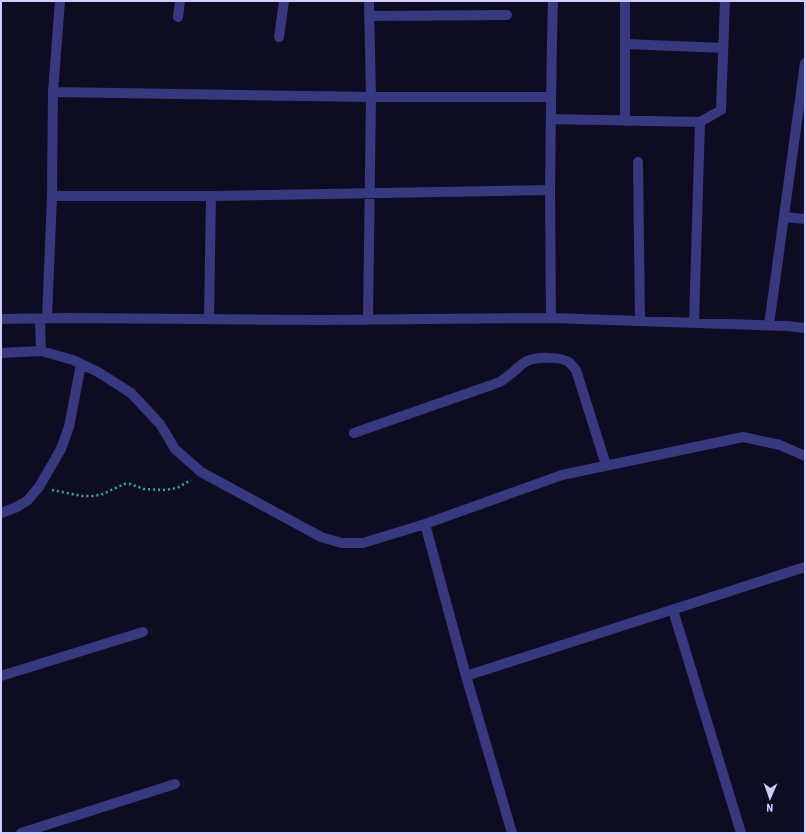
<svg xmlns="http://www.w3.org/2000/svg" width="806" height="834" font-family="'Roboto Condensed',sans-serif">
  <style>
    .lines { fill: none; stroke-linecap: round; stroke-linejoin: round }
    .path { stroke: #2bb2a2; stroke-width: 2.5; stroke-dasharray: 2 3; stroke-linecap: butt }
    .minor { stroke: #363880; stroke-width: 10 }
  </style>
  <rect width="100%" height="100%" fill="#0e0c20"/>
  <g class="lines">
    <!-- path -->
    <path class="path" d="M52 490 82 496H94L103 494 124 484H130L144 489 166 490 177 488 191 480"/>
    <!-- minor -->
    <path class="minor" d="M369 1 371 97H550
      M625 1V121
      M369 16 507 15
      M178 17 180 1
      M279 37 284 1
      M625 44 723 48
      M53 92 371 97 368 319
      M551 119 700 122
      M638 162 640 321
      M550 190C551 127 551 64 553 1
      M52 196H211L550 190 551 318
      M784 217 805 219
      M47 318 52 196 53 92 60 1
      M1 319 68 318 320 320 551 318 787 326 805 328
      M40 319 41 351
      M209 319 211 196
      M694 323 700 122 721 110 725 1
      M769 325 805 63
      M1 353 41 351 73 360 98 372 131 393 160 424 175 449 201 472 321 537 342 543H363L425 524
      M354 433 500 382C504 379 508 376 512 373 517 369 521 364 527 361 537 357 561 356 570 363 572 365 574 368 576 370L606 465
      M1 513 17 507 28 500 39 487 61 449 69 427 81 364
      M673 610 741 833
      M1 676 143 632
      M466 676 805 567
      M21 833 175 784
      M512 833 466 676 425 524 562 475 743 437 780 445 805 456"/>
  </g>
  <!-- border -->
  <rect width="806" height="834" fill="none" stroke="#cecbff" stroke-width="4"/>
  <!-- north arrow -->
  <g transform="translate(770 798) rotate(182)" stroke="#0e0c20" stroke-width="3" paint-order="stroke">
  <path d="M0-3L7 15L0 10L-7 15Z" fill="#cecbff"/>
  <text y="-6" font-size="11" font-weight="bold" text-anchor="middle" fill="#cecbff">N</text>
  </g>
</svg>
